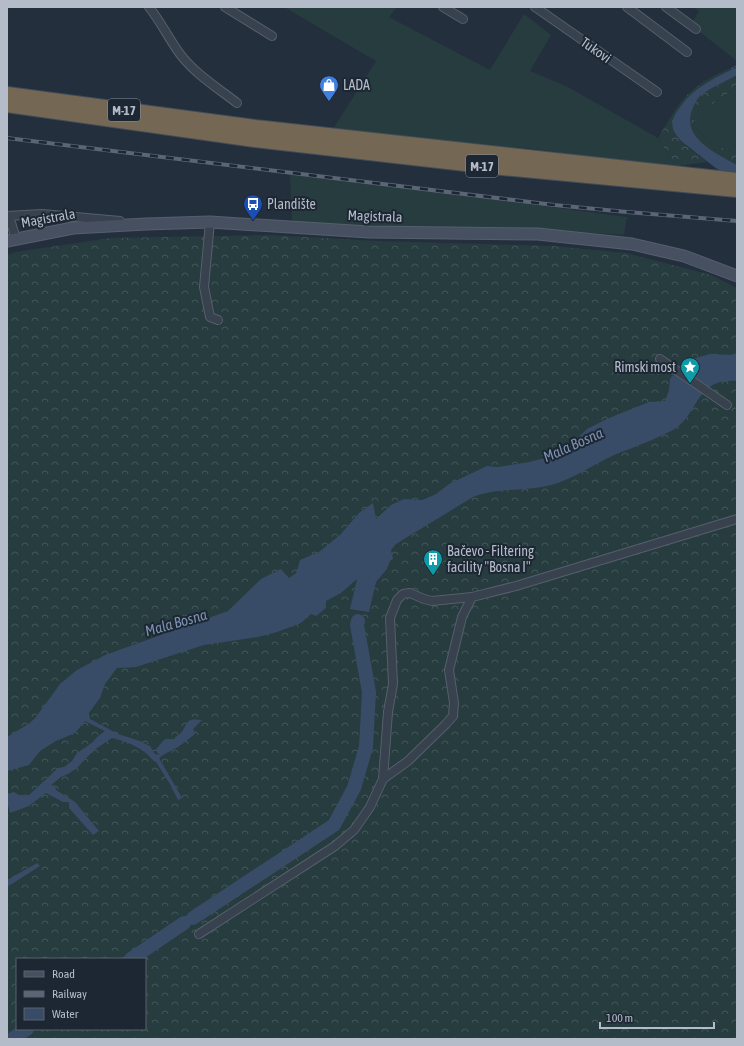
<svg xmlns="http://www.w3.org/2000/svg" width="744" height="1046" font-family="'Asap Condensed',sans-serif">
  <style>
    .grass { fill: #263c3f }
    .forest { fill: url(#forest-crowns); fill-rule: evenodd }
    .water { fill: #394c67 }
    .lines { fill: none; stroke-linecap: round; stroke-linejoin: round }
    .river { stroke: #394c67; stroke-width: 14 }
    .street-casing { stroke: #565f6c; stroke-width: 10 }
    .secondary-casing { stroke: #565f6c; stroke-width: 13 }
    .highway-casing { stroke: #434c59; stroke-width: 16 }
    .street { stroke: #38414e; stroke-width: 8 }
    .secondary { stroke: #465061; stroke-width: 11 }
    .highway { stroke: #746855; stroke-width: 14 }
    .rail-casing { stroke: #5a6575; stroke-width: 4 }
    .rail { stroke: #1d2633; stroke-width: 2.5; stroke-dasharray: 8; stroke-linecap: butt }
    .labels { text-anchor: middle; stroke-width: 4; stroke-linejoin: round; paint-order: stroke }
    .shield { fill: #1d2633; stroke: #878f9c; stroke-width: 1 }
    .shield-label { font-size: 13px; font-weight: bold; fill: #b4bcc9 }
    .street-label { font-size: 14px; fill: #b4bcc9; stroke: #1d2633 }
    .poi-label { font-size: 14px; fill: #b4bcc9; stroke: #1d2633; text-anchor: start }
    .water-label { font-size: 15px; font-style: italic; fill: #7c92b1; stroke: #1d2633 }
  </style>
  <defs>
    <pattern id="forest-crowns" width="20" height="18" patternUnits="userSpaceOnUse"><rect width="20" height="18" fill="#263c3f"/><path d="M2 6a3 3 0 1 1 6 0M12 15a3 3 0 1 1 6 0" fill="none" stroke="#435659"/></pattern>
  </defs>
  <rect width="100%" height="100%" fill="#242f3e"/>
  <!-- grass -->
  <path class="grass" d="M284 7H397L389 17 490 70 524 14 551 35 530 71 568 87 658 138 675 166 611 160 527 148 448 146 333 129 376 61Z
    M692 7H737V61L691 25 699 11Z
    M737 87V144L729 150C712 146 704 137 693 125L695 116Z
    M290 173 627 217 624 235 527 229 292 224Z"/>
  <!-- forest -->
  <path class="forest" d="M737 65V67C715 78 694 87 679 108 673 117 670 125 676 136 681 143 700 156 707 162L675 166 658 138C666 125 673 112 682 101 696 83 717 74 737 65Z
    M737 75V87L695 116 693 125C704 137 712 146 729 150L737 144V165C719 154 684 140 691 113 693 106 696 99 701 95 712 87 725 82 737 75Z
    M268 235 376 241 553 246 626 253 711 275 737 288V1039H7V255L16 252 111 238ZM17 959H145V1029H17Z"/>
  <!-- water -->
  <path class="water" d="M737 67V75C725 82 712 87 701 95 696 100 693 106 691 113 684 140 719 154 737 165V183C721 172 705 160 690 148 685 144 679 140 676 135 669 125 673 116 680 107 694 87 715 78 737 67Z
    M710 354 737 355V381C695 377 699 415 673 430 654 440 634 447 614 455 593 465 573 479 551 485 525 492 498 487 473 497L396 544 391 550 393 559 390 561 387 569 376 582 369 612 350 609 357 579 341 593 326 601V608L316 616 311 614 301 623 277 632 258 637 204 645 136 667 117 668 105 684 100 698 89 713 90 719 118 734 140 741 150 746 155 754 159 755 156 749 165 739H175V737C185 733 185 721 191 720 194 719 199 720 202 720L193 729 195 734 178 747 163 755 159 758 182 798 178 800 170 784 156 762 154 761C141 747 131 743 112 738L94 750 77 768 68 774 61 777 51 785 55 786 56 790 75 802 99 831 93 835 69 808V802H63L46 793 29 806 10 813 8 805H7V794L14 792 19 795H29L58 768 64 767 72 761 77 753 93 742 97 737 105 731 85 721 75 733 56 741 40 751 29 765 7 771V737L30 723 36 717 60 684 77 670 105 655 228 611 261 579 281 569 289 578 296 573 300 560 319 552 340 535 359 513 373 503 376 519 391 505 404 499 422 500 436 494 449 484 487 466 498 467 529 462 561 454 587 429 609 418 649 402 665 401 669 390 670 379 678 368 692 359Z
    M37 863 40 866 7 887V880Z"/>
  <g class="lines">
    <!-- river -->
    <path class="river" d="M193 918 334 825 354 788 366 747 369 692 357 625 358 621
      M131 959 184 923
      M12 1039 27 1029"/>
    <defs>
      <path id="street" d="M149 7C161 22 169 39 180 54 195 74 218 88 237 103
        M225 7 272 36
        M443 7 463 19
        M535 7 657 92
        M627 7 687 52
        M666 7 696 29
        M7 216 42 214 120 221
        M9 216 16 239
        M210 222 204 287 210 317 218 320
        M660 359 727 405
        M383 779 408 761 445 725 453 716 454 703 449 670 462 617 472 597
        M199 934 335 846 354 830 370 807 383 779 388 712 393 684 390 618 397 600 403 594 410 593 424 599 432 601 472 597 516 586 737 519"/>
      <path id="secondary" d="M7 241 73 228 146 224 210 222 369 232 538 234 632 244 684 256 737 276"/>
      <path id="highway" d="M7 94 255 127 737 180
        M7 105 255 140 492 167 737 190"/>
    </defs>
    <!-- street casing -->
    <use href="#street" class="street-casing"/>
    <!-- secondary casing -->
    <use href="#secondary" class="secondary-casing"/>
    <!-- highway casing -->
    <use href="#highway" class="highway-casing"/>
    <!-- street -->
    <use href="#street" class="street"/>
    <!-- secondary -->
    <use href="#secondary" class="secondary"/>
    <!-- highway -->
    <use href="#highway" class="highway"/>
    <defs>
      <path id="rail" d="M7 138 554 205 627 212 737 221"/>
    </defs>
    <!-- rail casing -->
    <use href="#rail" class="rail-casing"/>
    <!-- rail -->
    <use href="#rail" class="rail"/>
  </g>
  <!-- icons -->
  <defs>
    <symbol id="shop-pin" viewBox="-11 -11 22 30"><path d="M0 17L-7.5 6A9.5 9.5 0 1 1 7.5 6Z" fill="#3f7fe0" stroke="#1d2633"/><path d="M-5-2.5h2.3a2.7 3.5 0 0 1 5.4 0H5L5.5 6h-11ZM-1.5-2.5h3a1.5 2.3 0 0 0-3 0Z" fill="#fff"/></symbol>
    <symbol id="bus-pin" viewBox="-11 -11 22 30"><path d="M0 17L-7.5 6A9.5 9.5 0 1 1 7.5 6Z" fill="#1a4fb4" stroke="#1d2633"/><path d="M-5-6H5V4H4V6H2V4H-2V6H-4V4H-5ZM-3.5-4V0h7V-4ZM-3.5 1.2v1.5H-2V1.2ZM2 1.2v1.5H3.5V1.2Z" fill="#fff"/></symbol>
    <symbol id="sight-pin" viewBox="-11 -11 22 30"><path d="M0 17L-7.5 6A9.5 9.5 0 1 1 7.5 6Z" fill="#0f9aa8" stroke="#1d2633"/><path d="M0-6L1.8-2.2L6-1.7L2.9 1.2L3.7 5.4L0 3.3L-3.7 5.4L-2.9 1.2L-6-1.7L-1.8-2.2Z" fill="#fff"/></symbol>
    <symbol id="building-pin" viewBox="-11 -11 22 30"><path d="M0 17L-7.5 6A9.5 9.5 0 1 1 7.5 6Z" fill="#0f9aa8" stroke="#1d2633"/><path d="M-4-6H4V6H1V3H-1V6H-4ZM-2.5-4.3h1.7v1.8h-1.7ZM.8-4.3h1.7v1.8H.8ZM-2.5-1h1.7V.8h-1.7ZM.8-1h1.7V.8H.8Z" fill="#fff"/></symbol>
  </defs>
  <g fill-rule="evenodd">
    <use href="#shop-pin" x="318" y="74" width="22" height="30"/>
    <use href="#bus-pin" x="242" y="193" width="22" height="30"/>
    <use href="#sight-pin" x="679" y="356" width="22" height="30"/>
    <use href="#building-pin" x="422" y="548" width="22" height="30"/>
  </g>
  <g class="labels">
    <!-- shield labels -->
    <g class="shield">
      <rect x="108" y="99" width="32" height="22" rx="3"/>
      <rect x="466" y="155" width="32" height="22" rx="3"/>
    </g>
    <g class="shield-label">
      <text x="124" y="115">M-17</text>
      <text x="482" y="171">M-17</text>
    </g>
    <!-- street labels -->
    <g class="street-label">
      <text transform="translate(596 50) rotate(35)" y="5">Tukovi</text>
      <text transform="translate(375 216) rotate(2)" y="5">Magistrala</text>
      <text transform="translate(48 218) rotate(-10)" y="5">Magistrala</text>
    </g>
    <!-- poi labels -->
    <g class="poi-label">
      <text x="343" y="90">LADA</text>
      <text x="267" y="209">Plandište</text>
      <text x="676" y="372" text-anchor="end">Rimski most</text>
      <text x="447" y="556">Bačevo - Filtering<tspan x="447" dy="16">facility "Bosna I"</tspan></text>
    </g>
    <!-- water labels -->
    <g class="water-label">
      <text transform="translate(573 445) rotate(-24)" y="5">Mala Bosna</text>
      <text transform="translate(176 623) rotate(-16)" y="5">Mala Bosna</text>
    </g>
  </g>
  <!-- border -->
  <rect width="744" height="1046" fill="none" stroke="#b4bcc9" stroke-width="16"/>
  <!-- legend -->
  <rect x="16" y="958" width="130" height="72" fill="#1d2633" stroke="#59626f"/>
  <rect x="24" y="971" width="20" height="6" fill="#465061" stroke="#59626f"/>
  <text x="52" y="978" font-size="12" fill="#b4bcc9">Road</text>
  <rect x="24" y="991" width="20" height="6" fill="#5a6575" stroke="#59626f"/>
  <text x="52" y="998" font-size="12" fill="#b4bcc9">Railway</text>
  <rect x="24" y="1008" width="20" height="12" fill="#394c67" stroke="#59626f"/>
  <text x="52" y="1018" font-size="12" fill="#b4bcc9">Water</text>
  <!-- scale -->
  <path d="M600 1022v6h114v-6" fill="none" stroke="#b4bcc9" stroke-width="2"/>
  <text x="606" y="1022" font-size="12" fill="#b4bcc9" stroke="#1d2633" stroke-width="3" paint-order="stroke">100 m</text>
</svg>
